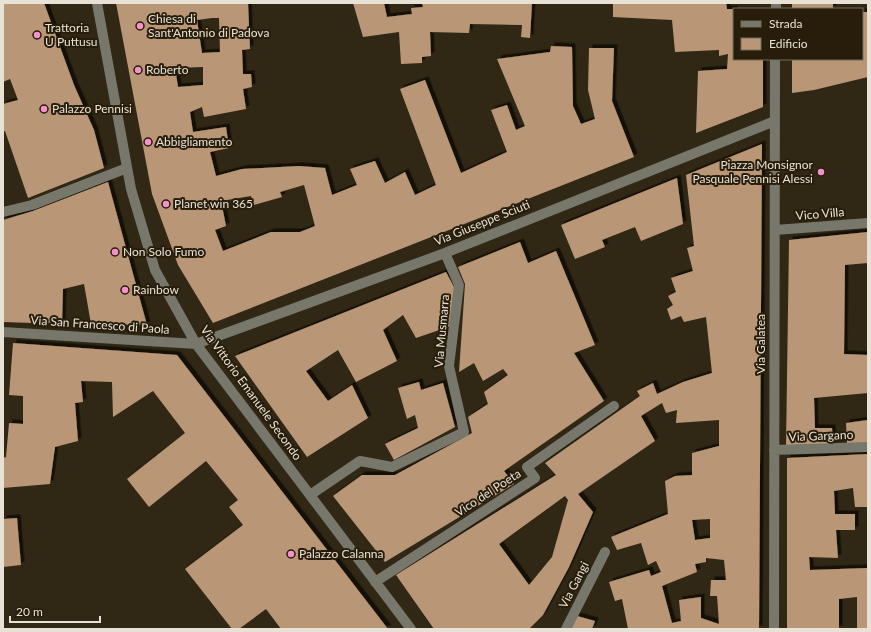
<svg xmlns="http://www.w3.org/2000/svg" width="871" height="632" font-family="Lato,sans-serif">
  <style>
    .building { fill: #b99676; fill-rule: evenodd; filter: url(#shadow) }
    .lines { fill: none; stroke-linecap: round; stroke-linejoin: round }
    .minor { stroke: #78776c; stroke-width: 10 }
    .poi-dot { fill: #f890cc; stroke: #271d0a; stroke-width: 1.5 }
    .labels { text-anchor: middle; stroke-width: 4; stroke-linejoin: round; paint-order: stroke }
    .poi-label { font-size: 12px; fill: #e8e2d6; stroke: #271d0a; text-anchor: start }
    .street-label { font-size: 12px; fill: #e8e2d6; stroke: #271d0a }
  </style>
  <defs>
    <filter id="shadow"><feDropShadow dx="3.5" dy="-3.5" stdDeviation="0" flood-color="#0009"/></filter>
  </defs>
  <rect width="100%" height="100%" fill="#302714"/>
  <!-- building -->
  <path class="building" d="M3 3H44L74 85 94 130 104 168 28 198 5 131 3 132V104L18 100 10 79 3 82Z
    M116 3H248L250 49 242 50 243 74H251L252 87 243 89 246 109 204 117 202 107 190 112 193 132 226 127 229 148 210 152 216 176 242 169 299 166 325 168 332 195 357 185 350 169 375 161 385 183 405 172 415 195 436 185 400 89 425 80 461 173 507 152 491 110 507 105 516 130 525 126 497 59 550 52 551 46 572 47 573 106 581 124 595 119 588 90 589 48H614L612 101 634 157 213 323 178 265 152 194ZM212 18H219L220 52 202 53 197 20ZM203 67V85L178 87 175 68ZM304 185 315 226 300 232H271L223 251 215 230 226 226 221 201 251 196 254 205 282 197 280 192Z
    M353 3H384L387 17 412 14 411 8 423 7 422 3H532L530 38 521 37 522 25 470 24 469 33 430 32 431 56 422 57V63L401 64 399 32 363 37Z
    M613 3H726L727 9H734V59H763V107L696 133 698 71 727 69 728 54 719 56V50L675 52 672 20 613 17Z
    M792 3H833V9H792Z
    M862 12H868V77L814 90 792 93V59H862Z
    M762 144 759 629H628L622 599 615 601 609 582 649 570 651 576 661 572 656 561 648 565 641 543 617 550 611 537 668 514 665 481 675 476 692 475V453L719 446V420L676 423 677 410 666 413 662 403 641 416 655 441 578 494 593 512 569 567 543 615 529 629H434L396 575 556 475 545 463 640 396 637 391 653 383 657 394 683 382 712 373 706 317 684 322 681 316 671 320 667 309 673 305 668 296 676 292 671 278 693 271 687 248 694 246 686 175ZM565 496 568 500 552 557 529 585 499 544ZM710 519V538L695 540 692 520ZM706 558 724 560 726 580H711L710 596H717L719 624 701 618V597L679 600 681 621 672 623 662 586 697 572 695 564 706 562Z
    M677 178 683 224 641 241 635 227 602 240 605 247 575 259 561 225Z
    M108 182 147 325 91 324 84 284 63 289 62 324 3 322V220L33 211Z
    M868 232V263L845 265 844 354 868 355V393L814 398 815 428H832L833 444 786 446 789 240Z
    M520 242 528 263 556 251 595 345 574 353 604 401 504 471 514 484 385 562 333 496 362 475H395L472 433 468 417 488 404 484 392 508 375 503 369 483 381 474 363 459 372 465 284 458 267Z
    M446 272 455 289 451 326 416 338 403 315 383 330 397 361 356 382 338 350 306 371 328 401 352 385 368 418 307 457 235 356Z
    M13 343 177 355 388 629H281L266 609 239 629H232L185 569 243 525 229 507 238 500 206 461 149 507 127 479 185 433 153 391 113 417 112 382 81 381 83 402 75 403 78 441 55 447 50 484 3 488V458L6 457 9 423 23 424V396L9 395Z
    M419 382 421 390 443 383 455 427 394 460 385 444 418 428 415 415 407 419 398 388Z
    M868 420V443L847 444 846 423Z
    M868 454V507H855L853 488 834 491 835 514H855V530H836L838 558 809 557 810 570 868 568V629H857V597L839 599V629H787V458Z
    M17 518 21 565 3 567V519Z
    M577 616 595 621 592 629H570Z"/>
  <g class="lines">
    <!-- minor -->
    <path class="minor" d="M97 3 131 189 155 270 196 344 411 629
      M776 9V3
      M3 212 32 205 127 168
      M775 230 868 223
      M3 332 196 344 445 253 775 121
      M774 450 868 447
      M310 495 360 461 392 467 464 432 449 366 459 285 445 253
      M375 582 535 478 527 467 614 406
      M566 629 605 552
      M774 629 775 59"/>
  </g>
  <!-- markers -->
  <g class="poi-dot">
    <circle cx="140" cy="26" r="4"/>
    <circle cx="37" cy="35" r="4"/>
    <circle cx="138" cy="70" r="4"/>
    <circle cx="44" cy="109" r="4"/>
    <circle cx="148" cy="142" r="4"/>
    <circle cx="821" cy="172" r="4"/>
    <circle cx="166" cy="204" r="4"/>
    <circle cx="115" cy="252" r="4"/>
    <circle cx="125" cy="290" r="4"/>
    <circle cx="291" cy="554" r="4"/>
  </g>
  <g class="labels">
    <!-- poi labels -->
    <g class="poi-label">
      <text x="148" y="23">Chiesa di<tspan x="148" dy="14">Sant'Antonio di Padova</tspan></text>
      <text x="45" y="32">Trattoria<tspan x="45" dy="14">U Puttusu</tspan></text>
      <text x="146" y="74">Roberto</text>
      <text x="52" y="113">Palazzo Pennisi</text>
      <text x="156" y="146">Abbigliamento</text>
      <text x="813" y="169" text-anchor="end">Piazza Monsignor<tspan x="813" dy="14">Pasquale Pennisi Alessi</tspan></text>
      <text x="174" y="208">Planet win 365</text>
      <text x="123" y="256">Non Solo Fumo</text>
      <text x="133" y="294">Rainbow</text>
      <text x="299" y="558">Palazzo Calanna</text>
    </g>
    <!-- street labels -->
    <g class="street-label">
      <text transform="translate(820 214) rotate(-5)" y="4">Vico Villa</text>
      <text transform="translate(482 223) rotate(-22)" y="4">Via Giuseppe Sciuti</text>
      <text transform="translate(100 325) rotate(4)" y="4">Via San Francesco di Paola</text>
      <text transform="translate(442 331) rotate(-85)" y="4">Via Musmarra</text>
      <text transform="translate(761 344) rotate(-90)" y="4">Via Galatea</text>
      <text transform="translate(251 393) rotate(54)" y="4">Via Vittorio Emanuele Secondo</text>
      <text transform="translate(821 436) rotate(-2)" y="4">Via Gargano</text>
      <text transform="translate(488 493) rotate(-33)" y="4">Vico del Poeta</text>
      <text transform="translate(574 585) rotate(-63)" y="4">Via Gangi</text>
    </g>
  </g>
  <!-- border -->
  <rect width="871" height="632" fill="none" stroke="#e8e2d6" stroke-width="8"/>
  <!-- legend -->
  <rect x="733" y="8" width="130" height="52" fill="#271d0a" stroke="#746c5c"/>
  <rect x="741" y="21" width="20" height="6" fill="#78776c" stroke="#746c5c"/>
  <text x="769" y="28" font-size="12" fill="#e8e2d6">Strada</text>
  <rect x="741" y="38" width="20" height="12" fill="#b99676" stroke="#746c5c"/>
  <text x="769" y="48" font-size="12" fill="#e8e2d6">Edificio</text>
  <!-- scale -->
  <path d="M10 616v6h90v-6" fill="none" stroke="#e8e2d6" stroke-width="2"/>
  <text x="16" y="616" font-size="12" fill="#e8e2d6" stroke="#271d0a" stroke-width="3" paint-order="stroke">20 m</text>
</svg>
